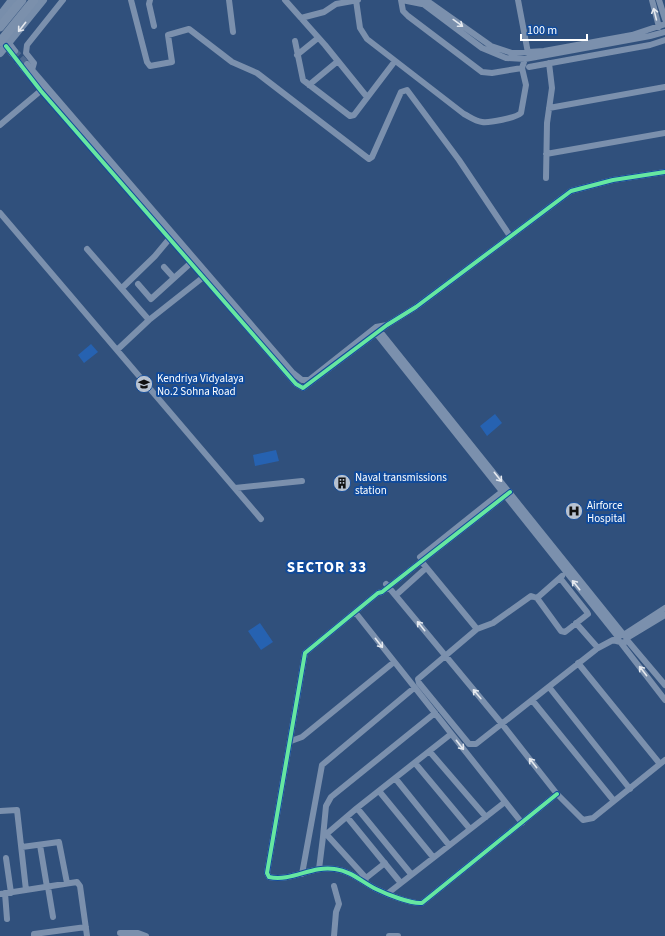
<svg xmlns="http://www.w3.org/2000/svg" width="665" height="936" font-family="'Source Sans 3',sans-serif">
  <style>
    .green { fill: #2662b1 }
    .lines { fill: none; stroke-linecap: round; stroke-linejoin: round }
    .minor-tunnel { stroke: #4f6a90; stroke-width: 6; stroke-dasharray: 6 3; stroke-linecap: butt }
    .minor { stroke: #7b90ad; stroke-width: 6 }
    .major { stroke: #788eab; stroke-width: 8 }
    .highway { stroke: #7b90ac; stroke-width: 9 }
    .cycleway-casing { stroke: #114b9b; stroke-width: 6 }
    .cycleway { stroke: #66e7a1; stroke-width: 4 }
    .oneway { stroke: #e5e9ef }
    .oneway2 { stroke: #e4e8ee }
    .labels { text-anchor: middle; stroke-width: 4; stroke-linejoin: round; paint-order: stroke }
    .poi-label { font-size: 11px; fill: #fff; stroke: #114b9b; text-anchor: start }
    .district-label { font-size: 15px; font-weight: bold; letter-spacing: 1px; fill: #fff; stroke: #114b9b }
  </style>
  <rect width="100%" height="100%" fill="#30507c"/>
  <!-- green -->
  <path class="green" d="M91 344 98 352 84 363 78 355Z
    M495 414 502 423 487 436 480 426Z
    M276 450 279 461 255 466 253 455Z
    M260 623 273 642 261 650 248 631Z"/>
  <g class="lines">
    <!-- minor-tunnel -->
    <path class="minor-tunnel" d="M15 51 27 64
      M12 54 23 68"/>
    <!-- minor -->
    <path class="minor" d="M131 0 147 62 150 66 172 62 168 35 189 29 232 62 257 73 369 159 372 157 401 92 407 90 459 160 510 236
      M150 0 149 4 154 26
      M229 0 233 32
      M285 0 325 45 367 97
      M356 0 360 28 367 39 464 114C470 117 475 121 482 122 489 123 516 118 521 113L526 85 522 68 525 59
      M401 0 403 11 408 16 482 72 492 73 522 68
      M402 0 422 4
      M418 0 482 48 506 58 525 59 650 36 665 32
      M426 0 491 46 512 53 544 51 632 35 665 24
      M518 0 528 53
      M652 0 659 27
      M659 0 665 19
      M301 18 324 12 336 4 358 0
      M295 41 303 80 350 116 354 115 395 61
      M9 43 15 51
      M6 46 12 54
      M297 55 318 38
      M27 64 292 372 302 380H309L376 327 387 325
      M529 67 650 45 665 40
      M23 68 296 384 303 388 387 325 416 307 571 191 613 180 665 172
      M32 70 34 63 26 53 27 45 63 0
      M309 85 338 61
      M549 108 665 87
      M0 125 44 88
      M546 154 665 133
      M546 178 547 123 552 88 549 63
      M0 213 261 519
      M87 249 149 320
      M164 267 174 278
      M138 284 151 299 194 260
      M122 288 155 256 170 238
      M378 329 623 634
      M375 332 618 637
      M117 350 149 320 206 275
      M235 488 302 481
      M510 492 382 592 378 593 305 653 267 873 269 877C292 882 312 865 335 869 351 871 362 882 376 889 386 894 411 904 422 903L557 794
      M420 557 504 490
      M421 561 477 629 418 679 419 683 469 744H476L598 648 613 640 624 643 626 641 627 637 621 634 619 636 618 640
      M386 584 502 724 557 794 583 820 593 818 665 760
      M396 595 426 568
      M537 598 562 576
      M355 612 522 823
      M576 623 598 648
      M477 629 493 623 531 596 537 598 561 631 565 632 588 614 587 612 560 578
      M625 634 665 608
      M627 638 665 615
      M627 640 665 685
      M621 643 665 700
      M578 663 660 764
      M549 687 630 789
      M532 700 614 801
      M291 741 302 737 394 662
      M430 752 486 817
      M415 763 470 829
      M395 778 449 845
      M379 791 433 857
      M357 808 411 874
      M0 811 17 810 26 890
      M347 817 400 882
      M327 835 366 878 365 882
      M323 837 326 806 331 797 435 713
      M40 845 47 887
      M22 847 59 842 67 883
      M6 858 11 893
      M319 869 323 837 357 808 451 734
      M302 874 322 765 414 688
      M366 878 385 863
      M334 886 339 904 336 912 334 936
      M48 887 53 917
      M5 893 7 919
      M0 894 77 882 80 886 87 936
      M387 894 505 802
      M120 933H138L146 936
      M34 936V934L86 927
      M389 936H398"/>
    <!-- major -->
    <path class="major" d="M0 16 12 0
      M0 53 43 0"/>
    <!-- highway -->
    <path class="highway" d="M0 27 22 0
      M0 42 34 0"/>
    <defs>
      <path id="cycleway" d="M6 46 41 91 296 384 303 388 387 325 416 307 571 191 613 180 665 172
        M510 492 382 592 378 593 305 653 267 873 269 877C292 882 312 865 335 869 351 871 362 882 376 889 386 894 411 904 422 903L557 794"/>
    </defs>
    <!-- cycleway casing -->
    <use href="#cycleway" class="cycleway-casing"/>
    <!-- cycleway -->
    <use href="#cycleway" class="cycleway"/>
  </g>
  <!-- one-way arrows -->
  <defs><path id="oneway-shaft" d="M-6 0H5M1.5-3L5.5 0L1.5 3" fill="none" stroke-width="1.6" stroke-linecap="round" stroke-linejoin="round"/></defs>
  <g class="oneway">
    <use href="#oneway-shaft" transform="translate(655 14) rotate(-104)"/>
    <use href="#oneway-shaft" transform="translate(458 23) rotate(36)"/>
    <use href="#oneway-shaft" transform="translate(498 477) rotate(51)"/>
    <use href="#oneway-shaft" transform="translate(576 585) rotate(-129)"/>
    <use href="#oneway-shaft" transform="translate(421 626) rotate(-129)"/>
    <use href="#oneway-shaft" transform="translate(379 643) rotate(52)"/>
    <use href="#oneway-shaft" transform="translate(643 671) rotate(-128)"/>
    <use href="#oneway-shaft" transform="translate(477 694) rotate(-130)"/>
    <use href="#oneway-shaft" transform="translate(460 745) rotate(52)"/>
    <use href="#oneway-shaft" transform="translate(533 763) rotate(-128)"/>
  </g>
  <use class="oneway2" href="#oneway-shaft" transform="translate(22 27) rotate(128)"/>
  <!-- icons -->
  <defs>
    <symbol id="school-disc" viewBox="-11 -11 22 22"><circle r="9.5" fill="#b7c2d1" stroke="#114b9b"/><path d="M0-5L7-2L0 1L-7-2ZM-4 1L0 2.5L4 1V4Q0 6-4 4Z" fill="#111"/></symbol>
    <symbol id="building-disc" viewBox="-11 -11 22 22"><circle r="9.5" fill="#b7c2d1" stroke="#114b9b"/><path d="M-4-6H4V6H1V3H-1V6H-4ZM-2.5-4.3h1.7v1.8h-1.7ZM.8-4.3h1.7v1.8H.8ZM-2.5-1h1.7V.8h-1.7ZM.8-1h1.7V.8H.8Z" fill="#111"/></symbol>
    <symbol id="hospital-disc" viewBox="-11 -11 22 22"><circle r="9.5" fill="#b7c2d1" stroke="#114b9b"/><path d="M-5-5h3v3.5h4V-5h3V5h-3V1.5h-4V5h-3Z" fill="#111"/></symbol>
  </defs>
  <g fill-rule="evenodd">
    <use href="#school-disc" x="134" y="374" width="20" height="20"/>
    <use href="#building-disc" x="332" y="473" width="20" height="20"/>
    <use href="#hospital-disc" x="564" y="501" width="20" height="20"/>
  </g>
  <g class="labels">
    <!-- poi labels -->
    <g class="poi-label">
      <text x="157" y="382">Kendriya Vidyalaya<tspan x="157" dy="13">No.2 Sohna Road</tspan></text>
      <text x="355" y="481">Naval transmissions<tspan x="355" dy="13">station</tspan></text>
      <text x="587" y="509">Airforce<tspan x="587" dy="13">Hospital</tspan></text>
    </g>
    <!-- district labels -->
    <g class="district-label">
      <text x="327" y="572">SECTOR 33</text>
    </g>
  </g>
  <!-- scale -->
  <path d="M521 34v6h66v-6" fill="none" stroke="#ffffff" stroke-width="2"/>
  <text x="527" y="34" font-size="12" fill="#ffffff" stroke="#114b9b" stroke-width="3" paint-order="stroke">100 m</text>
</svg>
